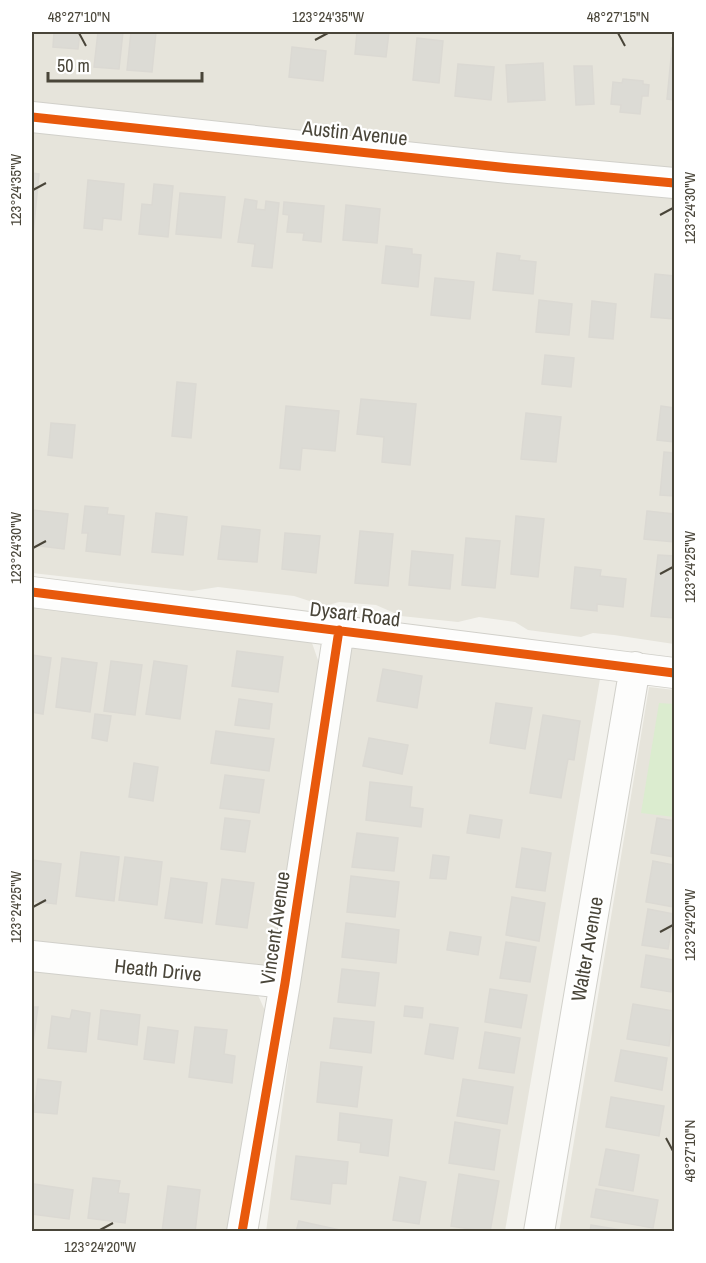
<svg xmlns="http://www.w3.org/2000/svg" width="706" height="1263" font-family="'Archivo Narrow',sans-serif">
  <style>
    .residential { fill: #e6e4db }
    .green { fill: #dbeccf }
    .building { fill: #dcdbd5; stroke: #dbd9d3; stroke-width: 1.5 }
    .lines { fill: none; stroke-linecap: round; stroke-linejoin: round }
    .minor-casing { stroke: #d1d0ca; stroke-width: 32 }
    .minor { stroke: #fdfdfc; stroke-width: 30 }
    .cycleway-casing { stroke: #fff; stroke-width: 13 }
    .cycleway { stroke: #e8590c; stroke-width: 9 }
    .ticks { fill: none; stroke: #494539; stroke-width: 2 }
    .labels { text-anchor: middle; stroke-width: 4.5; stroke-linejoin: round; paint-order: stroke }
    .street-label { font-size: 20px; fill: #494539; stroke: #fff }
    .neatline { fill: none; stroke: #494539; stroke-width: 2 }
    .ticks-label { font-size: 15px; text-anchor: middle; fill: #494539 }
  </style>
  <rect width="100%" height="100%" fill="#f3f2ed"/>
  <!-- residential -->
  <path class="residential" d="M32 32H674V180L32 115Z
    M32 126 674 193V644L614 635 593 633 581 637 528 630 515 622 479 617 458 622 401 616 376 605 339 602 325 606 294 596 218 587 192 591 32 573Z
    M32 599 305 636 312 643 319 663 274 960 262 969 32 947Z
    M351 639 601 673 505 1231 266 1232 297 996Z
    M649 687 674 690V1231L559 1232Z
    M32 964 258 995 266 1013 232 1231 32 1232Z"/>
  <!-- green -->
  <path class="green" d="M659 703 674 704V817L641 813Z"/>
  <!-- building -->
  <path class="building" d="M54 32H80L78 49 53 47Z
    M98 32H123L119 69 94 67Z
    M131 32H156L152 72 127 70Z
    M357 32H389L386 57 355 54Z
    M417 38 443 41 439 83 413 80Z
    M292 47 326 51 323 81 289 77Z
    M672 48H674V100L667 99Z
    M543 63 545 100 508 102 506 65Z
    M458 64 494 67 491 100 455 96Z
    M574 66H592L594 104 576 105Z
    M623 79 643 81V84L649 85 648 96H642L640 114 620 112 621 105 611 104 613 82 622 83Z
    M32 173 39 174 32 245Z
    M88 180 124 184 121 220 103 218 102 230 84 228Z
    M154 184 173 186 168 237 139 234 142 204 152 205Z
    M180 193 225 197 221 238 176 234Z
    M245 199 257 201 256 209 265 210 266 201 279 203 272 268 252 266 255 244 238 242Z
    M284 202 324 206 321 242 303 240 304 233 287 232 289 215 283 214Z
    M346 205 380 209 377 243 343 240Z
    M386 246 412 249V254L421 255 418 287 382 283Z
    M497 253 520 256 519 260 536 262 533 294 493 290Z
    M655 274 674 276V319L651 317Z
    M435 278 474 282 470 319 431 315Z
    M539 300 572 304 569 335 536 332Z
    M592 301 616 304 613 339 589 337Z
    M545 355 574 358 571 387 542 384Z
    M177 382 196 384 191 438 172 436Z
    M361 399 416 404 410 465 382 462 384 437 357 434Z
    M286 406 339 411 335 451 302 448 300 470 280 468Z
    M661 406 674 408V442L657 440Z
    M526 413 561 417 556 462 521 459Z
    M51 423 75 425 72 458 48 455Z
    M664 452 674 453V496L660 495Z
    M85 506 108 508 107 514 124 516 120 555 86 551 88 533H82Z
    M32 510 68 514 64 549 32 545Z
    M647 511 674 514V542L644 539Z
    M156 513 187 517 183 555 152 552Z
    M516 516 544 519 538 577 511 574Z
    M222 526 260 530 257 562 218 559Z
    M360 531 393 534 388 586 355 583Z
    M285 533 320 536 316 573 282 569Z
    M466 538 500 541 495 588 462 585Z
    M412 551 453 555 450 589 409 585Z
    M658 555 674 556V618L651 616Z
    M575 567 601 570 600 576 626 579 623 607 597 604V611L571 608Z
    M237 651 283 657 278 692 232 686Z
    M32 655 51 658 43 714 32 712Z
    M62 658 97 663 90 712 56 707Z
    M111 661 142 665 135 715 104 711Z
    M154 661 187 666 180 719 146 714Z
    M383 669 422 676 417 708 377 701Z
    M239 699 272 704 269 729 235 725Z
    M496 703 532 708 525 749 490 743Z
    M95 714 111 716 107 741 92 738Z
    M543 715 580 721 574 760 568 759 561 798 530 793Z
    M216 731 274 739 269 771 211 763Z
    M369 738 408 745 402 774 363 766Z
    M134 763 158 767 153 801 129 797Z
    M225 775 264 780 259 813 220 808Z
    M370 782 412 787 410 807 423 809 421 827 366 820Z
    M470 815 502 820 499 838 467 833Z
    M225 818 250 821 245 852 221 849Z
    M657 818 674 821V857L651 853Z
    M357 833 398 838 394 871 352 867Z
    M522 848 551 853 545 891 516 887Z
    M81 852 119 857 114 901 76 896Z
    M433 855 449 857 446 879 430 878Z
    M125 857 162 862 157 905 119 900Z
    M32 860 61 864 56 904 32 901Z
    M653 861 674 865V907L646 902Z
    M351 876 399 882 395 917 347 912Z
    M171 878 207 883 202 923 165 918Z
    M222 879 254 883 247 928 216 924Z
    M512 897 545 903 539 941 506 935Z
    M648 909 674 914 668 949 642 945Z
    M346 923 399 930 396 963 342 957Z
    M450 932 481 937 478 955 447 950Z
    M506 942 536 947 530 982 500 978Z
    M646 955 674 960 671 992 641 987Z
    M342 969 379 973 375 1006 338 1002Z
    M490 989 527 995 521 1028 485 1022Z
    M633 1004 674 1011 669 1046 627 1039Z
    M405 1006 423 1008 422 1018 404 1016Z
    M32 1007H38L32 1050Z
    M72 1010 90 1013 86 1052 48 1048 52 1016 70 1019Z
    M101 1010 140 1015 137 1045 98 1039Z
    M334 1018 374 1022 371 1053 330 1048Z
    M430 1024 458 1028 453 1059 425 1054Z
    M148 1027 178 1031 174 1063 144 1059Z
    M195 1027 227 1030 224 1054 235 1056 232 1083 189 1077Z
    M485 1032 520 1038 514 1073 479 1068Z
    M621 1050 667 1058 662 1090 615 1081Z
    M321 1062 362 1067 357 1107 317 1102Z
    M38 1079 61 1082 57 1114 34 1112Z
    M463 1079 513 1087 507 1124 457 1116Z
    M611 1097 664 1106 659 1136 606 1127Z
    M340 1113 392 1120 388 1156 360 1152 361 1143 338 1140Z
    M455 1122 500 1130 494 1170 449 1163Z
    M606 1149 639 1155 633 1191 599 1185Z
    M296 1156 348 1162 346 1184 332 1183 330 1204 291 1199Z
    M459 1174 499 1181 490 1232 451 1226Z
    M400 1177 426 1182 419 1224 393 1220Z
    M93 1178 120 1181 118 1193 129 1194 125 1223 88 1218Z
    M34 1184 73 1190 69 1219 32 1214Z
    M168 1186 200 1190 195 1232H162Z
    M596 1189 658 1200 653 1228 591 1217Z
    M299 1221 349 1232H296Z
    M591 1225 627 1231V1232H590Z"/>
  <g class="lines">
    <defs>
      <path id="minor" d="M32 117 509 168 674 183
        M32 592 674 673
        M32 956 285 983
        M242 1232 285 983 339 630
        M539 1232 635 667"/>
    </defs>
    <!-- minor casing -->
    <use href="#minor" class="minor-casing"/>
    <!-- minor -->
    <use href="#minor" class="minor"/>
    <defs>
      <path id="cycleway" d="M32 117 509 168 674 183
        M32 592 674 673
        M242 1232 285 983 339 630"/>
    </defs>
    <!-- cycleway casing -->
    <use href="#cycleway" class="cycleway-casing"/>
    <!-- cycleway -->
    <use href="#cycleway" class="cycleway"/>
  </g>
  <!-- ticks -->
  <path class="ticks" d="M79 33 86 46M618 33 625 46M315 40 328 33M33 190 46 183M660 215 673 208M33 548 46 541M660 574 673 567M33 907 46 900M660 932 673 925M666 1138 673 1151M100 1230 113 1223"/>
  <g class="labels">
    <!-- street labels -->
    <g class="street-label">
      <text transform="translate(355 133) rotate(6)" y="7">Austin Avenue</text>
      <text transform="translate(355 614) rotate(7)" y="7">Dysart Road</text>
      <text transform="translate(275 928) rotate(-82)" y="7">Vincent Avenue</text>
      <text transform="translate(587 949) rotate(-80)" y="7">Walter Avenue</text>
      <text transform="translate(158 970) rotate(6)" y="7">Heath Drive</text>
    </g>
  </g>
  <!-- border -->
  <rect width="706" height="1263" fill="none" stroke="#ffffff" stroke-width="66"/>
  <!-- scale -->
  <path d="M48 72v9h154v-9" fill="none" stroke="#494539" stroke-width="3"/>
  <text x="57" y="72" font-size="18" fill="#494539" stroke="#ffffff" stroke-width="4.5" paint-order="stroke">50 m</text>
  <rect x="33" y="33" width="640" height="1197" class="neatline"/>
  <g class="ticks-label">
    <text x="79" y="22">48°27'10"N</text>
    <text x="328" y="22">123°24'35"W</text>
    <text x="618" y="22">48°27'15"N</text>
    <text transform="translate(16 190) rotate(-90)" y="5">123°24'35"W</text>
    <text transform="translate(690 208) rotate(-90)" y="5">123°24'30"W</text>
    <text transform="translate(16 548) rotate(-90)" y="5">123°24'30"W</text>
    <text transform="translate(690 567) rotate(-90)" y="5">123°24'25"W</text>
    <text transform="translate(16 907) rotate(-90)" y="5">123°24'25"W</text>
    <text transform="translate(690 925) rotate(-90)" y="5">123°24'20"W</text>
    <text transform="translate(690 1151) rotate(-90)" y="5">48°27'10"N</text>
    <text x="100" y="1252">123°24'20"W</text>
  </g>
</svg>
